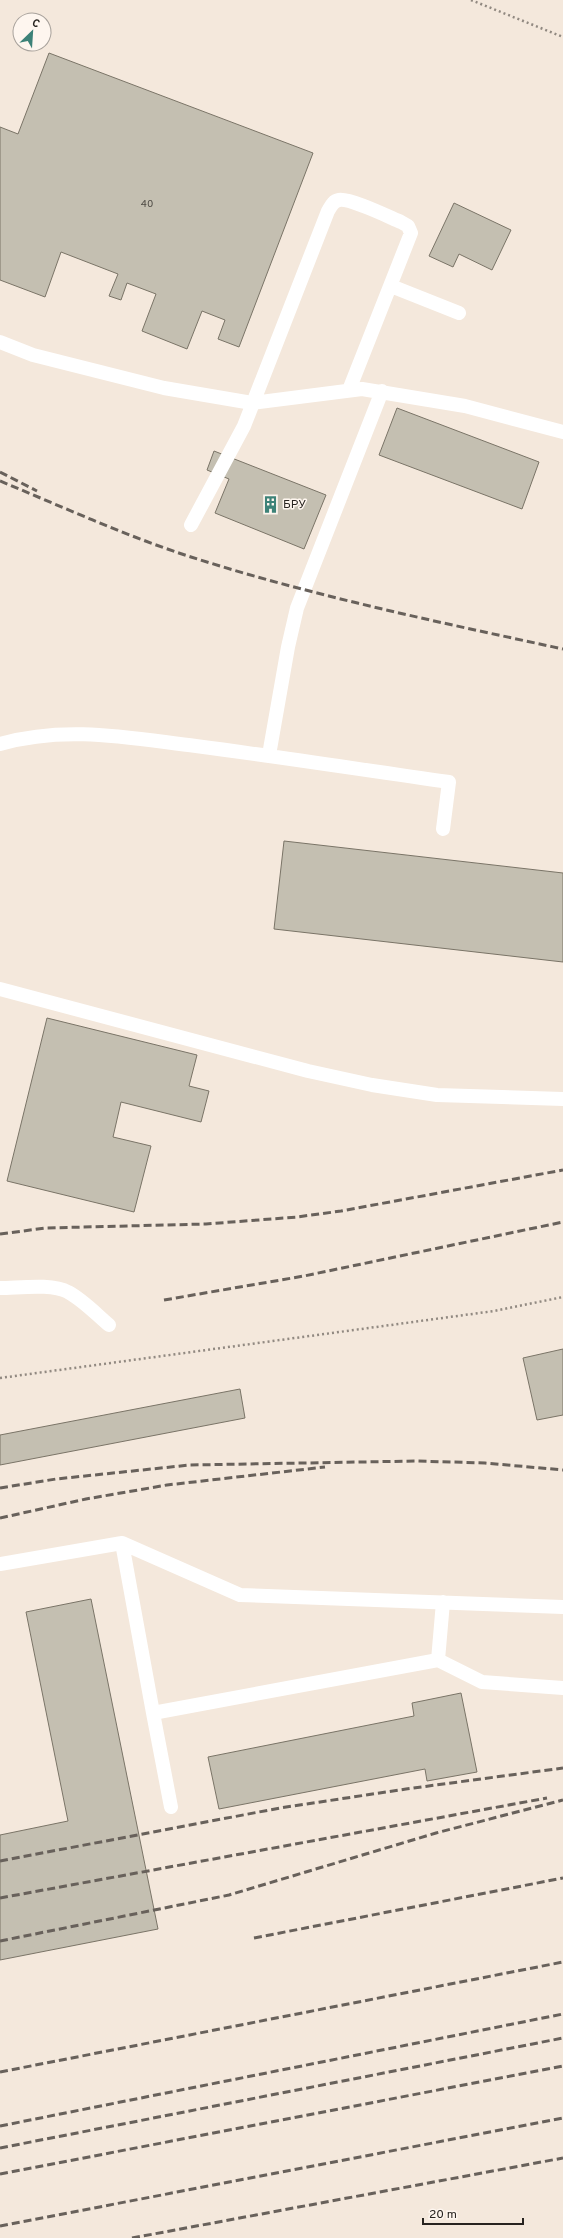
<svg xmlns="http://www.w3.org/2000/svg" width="563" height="2238" font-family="Overpass,sans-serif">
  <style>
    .building { fill: #c4bfb1; stroke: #7a7467 }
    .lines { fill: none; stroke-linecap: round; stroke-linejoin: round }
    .path { stroke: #918981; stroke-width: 2.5; stroke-dasharray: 2 3; stroke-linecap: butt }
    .lane { stroke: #fff; stroke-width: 14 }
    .rail { stroke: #68615b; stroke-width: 3; stroke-dasharray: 8 4; stroke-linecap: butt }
    .labels { text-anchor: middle; stroke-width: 3; stroke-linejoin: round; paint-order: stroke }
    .number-label { font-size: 10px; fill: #4e4a44 }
    .poi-label { font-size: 12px; fill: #27231f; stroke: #fef6ef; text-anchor: start }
  </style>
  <rect width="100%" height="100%" fill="#f4e8dc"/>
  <!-- building -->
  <path class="building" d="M49 53 313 153 239 347 218 339 225 320 202 311 187 349 142 331 156 294 127 283 121 300 109 296 118 274 61 252 45 297 0 280V127L18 134Z
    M454 203 511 230 492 270 459 254 453 267 429 256Z
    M397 408 539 462 522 509 379 455Z
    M214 451 326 495 304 549 215 513 229 479 207 470Z
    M284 841 563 873V962L274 929Z
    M47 1018 197 1055 189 1086 209 1091 201 1122 121 1102 113 1137 151 1146 134 1212 7 1181Z
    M563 1349V1415L537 1420 523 1358Z
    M240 1389 245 1418 0 1465V1435Z
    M91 1599 158 1929 0 1960V1835L68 1821 26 1612Z
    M461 1693 477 1772 427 1781 425 1769 219 1809 208 1757 414 1716 412 1703Z"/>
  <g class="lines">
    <!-- path -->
    <path class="path" d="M471 0 563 37
      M0 1378 494 1311 563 1297"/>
    <!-- lane -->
    <path class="lane" d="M391 286 459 313
      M0 342 33 355 164 388 252 403 362 389 465 406 563 432
      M191 525 244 426 328 211C331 206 333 201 339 200 350 198 389 217 401 222L408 226 411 233 349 390
      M0 744C66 725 129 738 196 746 280 757 364 770 449 782L443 829
      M269 755 288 647 297 608 382 391
      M0 989 308 1071 372 1085 437 1095 563 1099
      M0 1288C18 1288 52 1283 68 1292 83 1300 96 1314 109 1325
      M122 1543 153 1713 438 1660 482 1682 563 1688
      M0 1564 122 1543 240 1595 563 1607
      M438 1660 443 1602
      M153 1713 171 1807"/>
    <!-- rail -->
    <path class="rail" d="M0 472 37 491
      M0 481C63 507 126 536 191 557 313 596 438 622 563 649
      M0 1234 46 1228 206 1224 297 1217 341 1211 563 1170
      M164 1300 304 1276 563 1222
      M0 1488 56 1479 190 1465 417 1461 485 1463 563 1470
      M0 1518 86 1499 167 1485 325 1467
      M0 1861 280 1808 406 1789 563 1768
      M0 1898 547 1798
      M254 1938 563 1878
      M0 1941 229 1895 436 1833 563 1800
      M0 2072 563 1962
      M0 2126 563 2014
      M0 2148 563 2038
      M0 2174 563 2066
      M0 2226 563 2118
      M132 2238 563 2158"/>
  </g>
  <!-- icons -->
  <defs>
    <symbol id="building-bare" viewBox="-9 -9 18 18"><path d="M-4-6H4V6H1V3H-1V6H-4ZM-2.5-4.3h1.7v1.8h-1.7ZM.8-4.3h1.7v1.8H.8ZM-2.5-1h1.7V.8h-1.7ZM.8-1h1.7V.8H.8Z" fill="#3d8278" stroke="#fef6ef" stroke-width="2.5" paint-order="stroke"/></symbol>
  </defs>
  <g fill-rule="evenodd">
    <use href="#building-bare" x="258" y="492" width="25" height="25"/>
  </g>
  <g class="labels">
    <!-- number labels -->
    <g class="number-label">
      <text x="147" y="207">40</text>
    </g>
    <!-- poi labels -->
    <g class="poi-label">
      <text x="283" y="508">БРУ</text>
    </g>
  </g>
  <!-- north arrow -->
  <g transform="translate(32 32) rotate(25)"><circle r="19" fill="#fef6ef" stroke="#a8a29c"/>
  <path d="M0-3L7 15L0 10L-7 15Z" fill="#3d8278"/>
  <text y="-6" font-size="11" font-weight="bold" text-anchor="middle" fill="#27231f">С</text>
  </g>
  <!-- scale -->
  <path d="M423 2218v6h100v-6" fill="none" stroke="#27231f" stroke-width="2"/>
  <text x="429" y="2218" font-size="12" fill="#27231f" stroke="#fef6ef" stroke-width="3" paint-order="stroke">20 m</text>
</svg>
